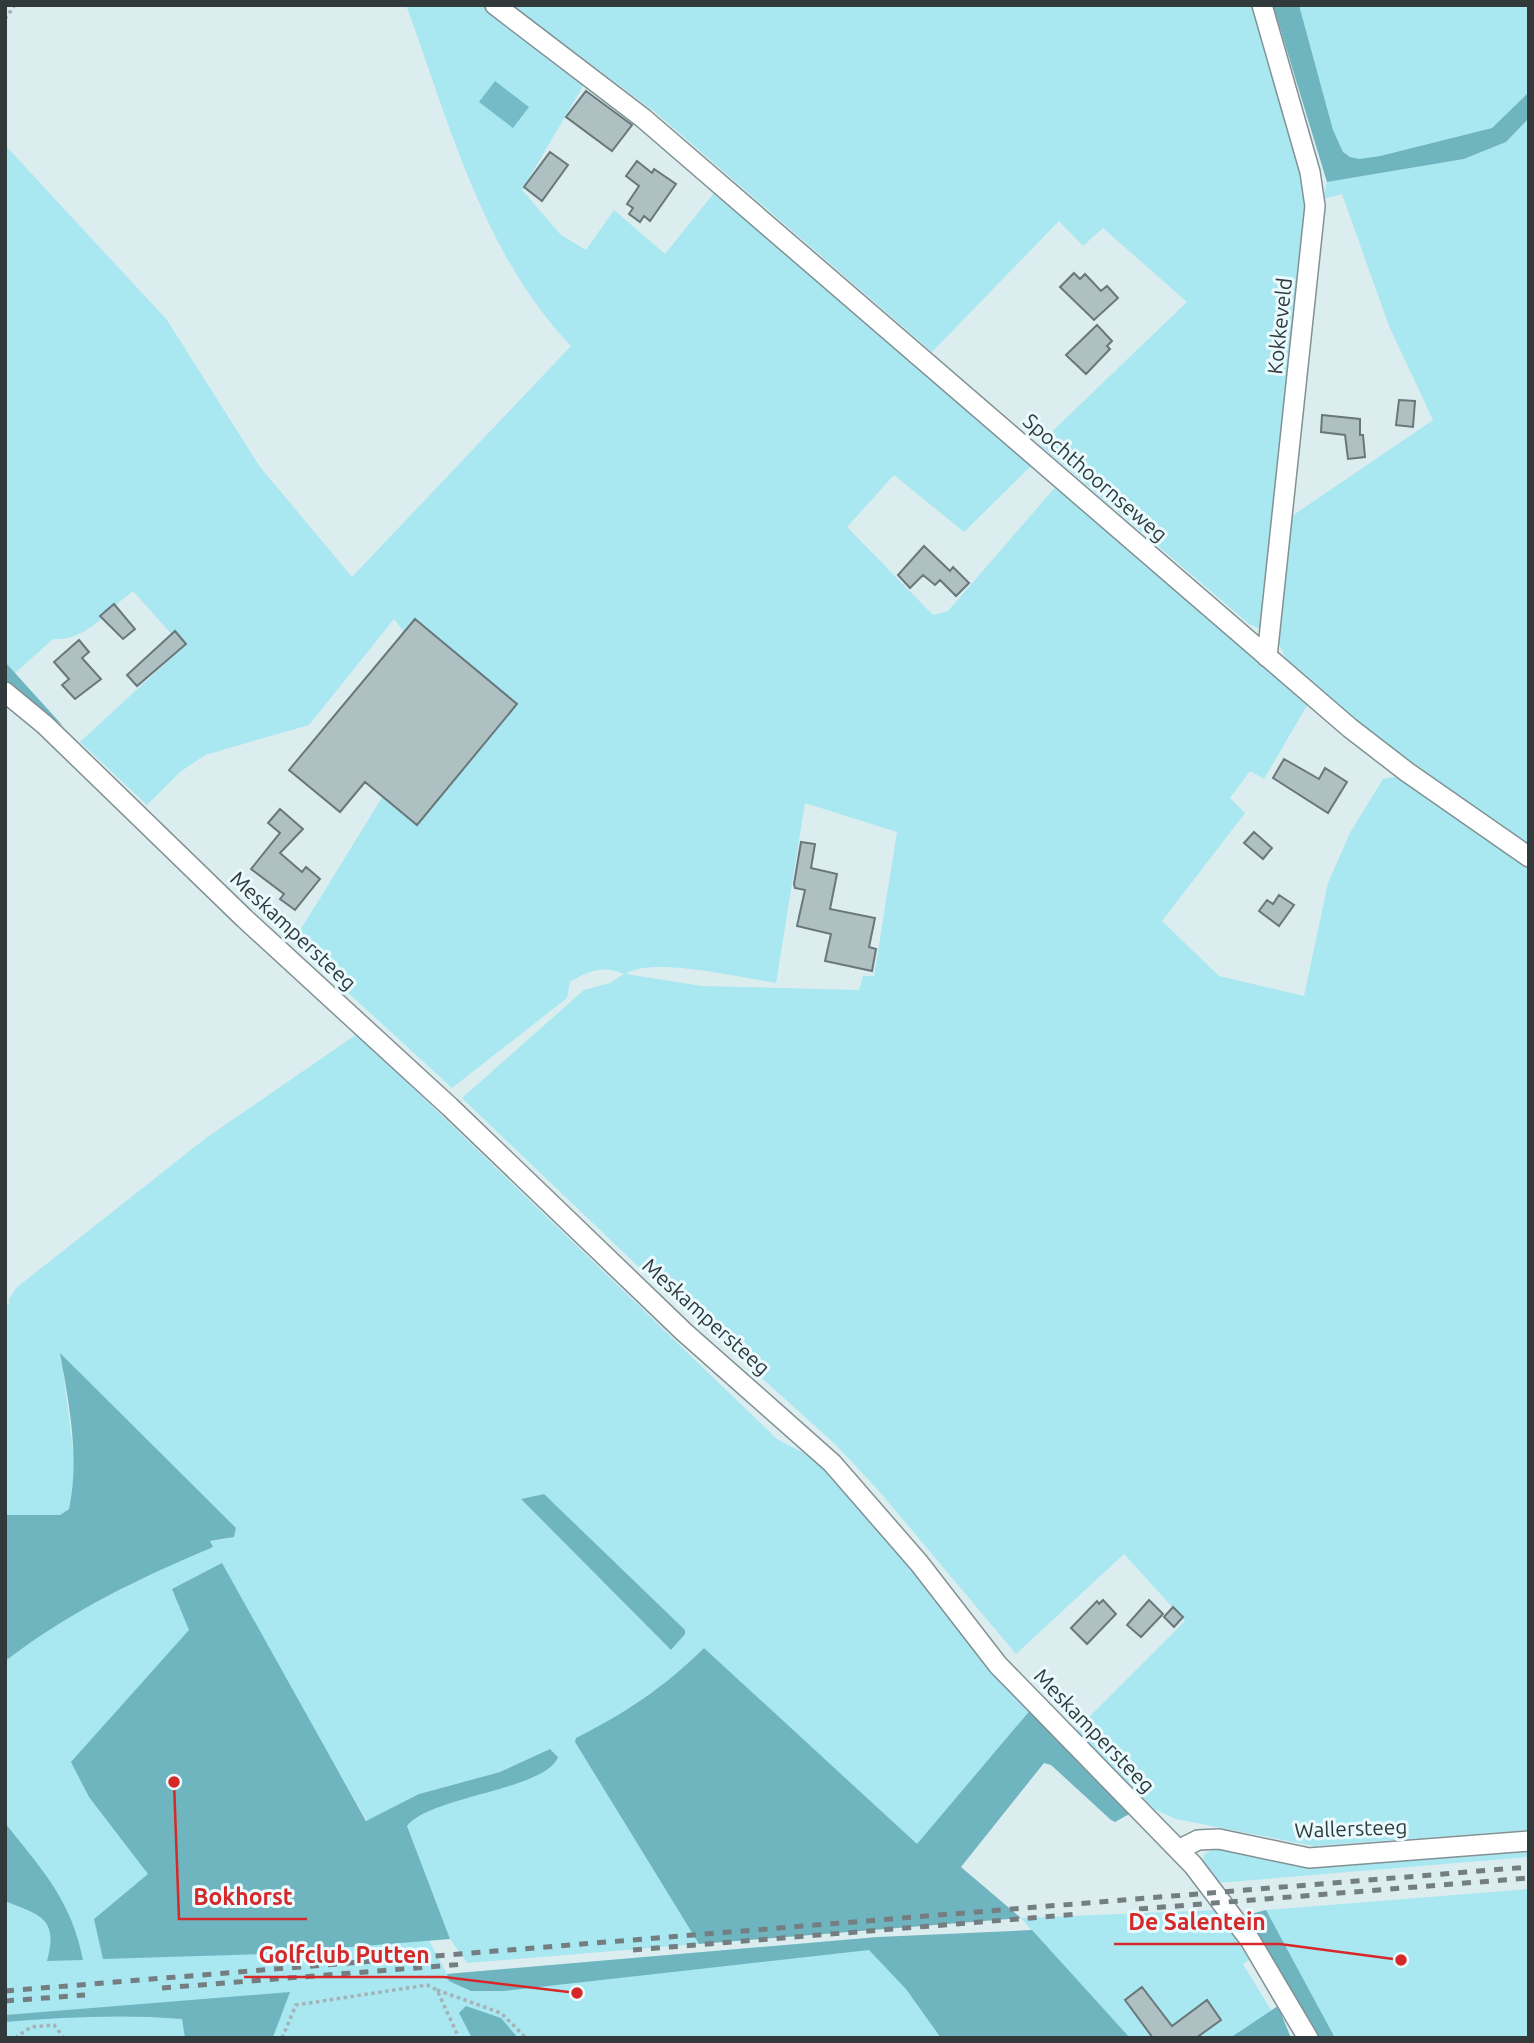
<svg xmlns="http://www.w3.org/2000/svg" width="1534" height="2043" font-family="Ubuntu,sans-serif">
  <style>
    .green { fill: #a9e7f1; fill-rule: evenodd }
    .forest { fill: #6fb5c0 }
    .water { fill: #75bbc7 }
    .building { fill: #afc0c3; stroke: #68787a; stroke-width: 2 }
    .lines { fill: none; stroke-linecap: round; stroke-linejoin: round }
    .minor-casing { stroke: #819194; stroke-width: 22 }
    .path { stroke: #a4b2b5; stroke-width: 3.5; stroke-dasharray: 3.5 3.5; stroke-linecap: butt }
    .minor { stroke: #fff; stroke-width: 19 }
    .rail { stroke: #747e81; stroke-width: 5; stroke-dasharray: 9 9; stroke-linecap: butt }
    .labels { text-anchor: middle; stroke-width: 6; stroke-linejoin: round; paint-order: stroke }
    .street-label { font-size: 21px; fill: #32393b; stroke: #e9fbfe }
    .leader { fill: none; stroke: #d62828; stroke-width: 2.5 }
    .callout-dot { fill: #d62828; stroke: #e9fbfe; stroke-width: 2.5 }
    .callout-label { font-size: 23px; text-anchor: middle; font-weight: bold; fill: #d62828; stroke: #e9fbfe; stroke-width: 6; stroke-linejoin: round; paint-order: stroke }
  </style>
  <rect width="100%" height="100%" fill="#dcedf0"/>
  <!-- green -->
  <path class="green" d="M406 5H484L586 81 522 190 561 235 586 250 614 210 665 254 718 188 1034 463 964 532 894 475 847 527 933 615 948 611 1058 484 1309 702 1264 779 1250 771 1230 798 1245 813 1162 921 1219 976 1304 996 1328 883 1350 833 1383 779 1400 776 1529 864V1830L1314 1846 1176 1819 1154 1809 1076 1730 1185 1621 1124 1554 1016 1654 879 1491 836 1445 643 1271 462 1098 584 990 610 983 624 974C602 965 590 970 570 982L567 998 452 1088 293 942 386 791 444 682 394 619 309 725 205 755 180 772 147 805 80 742 183 647 133 591C108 609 87 642 53 639L15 673 5 662V145L167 320 260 467 352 577 571 346C483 254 449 122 406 5ZM805 803 897 832 874 976H863L859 990 701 986 626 974C650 956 743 978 776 983Z
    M511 5H1257L1309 188 1263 624 1260 629 1249 624 1039 444 1187 302 1103 228 1083 246 1059 221 932 352 655 112Z
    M1299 5H1529V92L1492 128 1380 156 1359 159 1350 157 1343 152 1333 130Z
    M1529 118V846L1367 730 1287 661 1279 644V635L1292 516 1433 420 1389 326 1342 194 1323 199 1327 182 1464 159 1506 142Z
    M357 1034 777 1439 813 1458 855 1498 1032 1708 917 1845 704 1648C666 1687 621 1714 575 1742L699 1944 467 1963 450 1939 407 1826C424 1804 492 1794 521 1780 534 1774 546 1764 558 1756L550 1749 500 1772 419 1794 367 1821 328 1753 447 1974 878 1937 885 1945 1033 1932 1021 1918 1218 1910 1249 1960 1243 1964 1288 2038H5V1646L209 1541 227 1539 61 1354 74 1458V1488L69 1509 60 1515H5V1305L10 1304 8 1301 16 1288 206 1138ZM544 1494 653 1600 671 1650 521 1499Z
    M1215 1848 1301 1866 1529 1849V1857L1217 1883 1203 1861 1204 1855Z
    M1529 1889V2038H1318L1266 1910Z"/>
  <!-- forest -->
  <path class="forest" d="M1273 5H1299L1333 130 1343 152 1350 157 1359 159 1380 156 1492 128 1529 92V118L1506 142 1464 159 1327 182Z
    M5 662 63 726 5 681Z
    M60 1353 236 1528 234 1537 210 1541 213 1547C135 1580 73 1610 5 1661V1515H60L69 1509C80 1458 69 1404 60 1353Z
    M544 1494 685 1630V1634L671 1650 521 1499Z
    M222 1563 366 1821 419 1794 500 1772 550 1749 558 1757C546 1790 430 1796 407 1826L450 1939 264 1954 103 1959 94 1919 148 1874 89 1797 71 1762 189 1630 172 1589Z
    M704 1648 917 1844 1032 1708 1131 1813 1115 1822 1111 1820 1051 1765 1044 1763 961 1867 1021 1918 699 1944 575 1742 576 1738C624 1714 666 1686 704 1648Z
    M5 1823C42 1870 71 1899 83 1960L47 1961C59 1918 40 1915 5 1901Z
    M1266 1910 1335 2038H1316L1243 1916Z
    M1032 1930 1130 2038H941L906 1989 869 1950 503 1991H471L449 1981 447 1974 878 1937Z
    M290 1992 273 2037 269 2038H185L182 2019C123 2014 65 2017 5 2022V2015Z
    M466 2006 501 2018 518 2038H472L459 2013Z
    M1278 2006 1291 2038H1230Z"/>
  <!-- water -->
  <path class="water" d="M495 81 529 107 513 128 479 102Z"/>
  <!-- building -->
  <path class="building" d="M586 91 632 125 612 151 566 117Z
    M550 152 568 165 542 201 524 187Z
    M637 161 652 173 654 169 676 184 650 221 644 216 640 222 629 214 633 208 627 204 639 186 626 176Z
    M1074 273 1080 279 1085 274 1101 291 1107 286 1118 298 1094 320 1060 287Z
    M1097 325 1112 341 1107 346 1110 349 1086 374 1066 355Z
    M1399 400 1415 401 1413 427 1396 425Z
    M1322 415 1360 419V435H1363L1365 457 1348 459 1345 435 1321 432Z
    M924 546 950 571 953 567 969 583 956 596 940 580 935 585 923 575 910 588 898 575Z
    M114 604 135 629 123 639 100 616Z
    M415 619 517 704 417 825 365 782 340 812 289 770Z
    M175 631 186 644 137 686 127 675Z
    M79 640 89 652 82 658 101 679 75 699 62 685 69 679 54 662Z
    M1284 759 1319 779 1325 768 1347 782 1328 813 1273 778Z
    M280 809 303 829 280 853 302 872 306 867 320 879 295 910 280 899 284 894 251 869 280 833 268 823Z
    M1254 832 1272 848 1263 859 1244 843Z
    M801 842 815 844 811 868 837 874 830 909 875 918 869 947 876 949 872 971 825 961 831 934 797 926 805 890 795 888 794 884Z
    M1279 895 1294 905 1279 926 1259 911 1267 900 1273 904Z
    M1103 1600 1116 1614 1087 1644 1071 1628 1097 1601 1099 1604Z
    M1149 1600 1163 1614 1141 1637 1127 1625Z
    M1173 1607 1183 1617 1174 1627 1164 1617Z
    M1142 1987 1172 2026 1207 2000 1221 2020 1196 2038H1153L1125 2000Z"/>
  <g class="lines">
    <defs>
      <path id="minor" d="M495 5 643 118 1350 728 1407 772 1529 857
        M1262 5 1310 172 1315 206 1267 657
        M5 692 45 725 244 918 450 1107 684 1332 832 1463 919 1563 998 1665 1193 1865 1250 1940 1308 2038
        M1180 1849 1198 1840 1219 1839 1309 1858 1529 1841"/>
    </defs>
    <!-- minor casing -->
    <use href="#minor" class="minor-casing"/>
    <!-- path -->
    <path class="path" d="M5 19 15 5
      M437 1990 501 2013 526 2038
      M15 2038 31 2027 54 2025 64 2038
      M282 2038 296 2005 427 1985 437 1990 459 2038"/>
    <!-- minor -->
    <use href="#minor" class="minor"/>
    <!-- rail -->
    <path class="rail" d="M1139 1909 1529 1878
      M633 1950 1080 1914
      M162 1988 466 1964
      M5 1991 1529 1867
      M5 2001 85 1995"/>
  </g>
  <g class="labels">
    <!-- street labels -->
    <g class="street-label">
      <text transform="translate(1280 326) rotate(-84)" y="7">Kokkeveld</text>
      <text transform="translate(1095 478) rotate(41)" y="7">Spochthoornseweg</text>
      <text transform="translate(293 931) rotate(43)" y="7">Meskampersteeg</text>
      <text transform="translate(706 1317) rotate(42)" y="7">Meskampersteeg</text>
      <text transform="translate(1094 1731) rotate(46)" y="7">Meskampersteeg</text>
      <text transform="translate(1351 1829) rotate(-2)" y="7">Wallersteeg</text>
    </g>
  </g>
  <!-- callouts -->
  <path class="leader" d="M174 1782L179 1919H307M1401 1960L1280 1944H1114M577 1993L444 1977H244"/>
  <g class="callout-dot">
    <circle cx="174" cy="1782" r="7"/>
    <circle cx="1401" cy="1960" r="7"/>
    <circle cx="577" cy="1993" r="7"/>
  </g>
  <g class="callout-label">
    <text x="243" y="1905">Bokhorst</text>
    <text x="1197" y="1930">De Salentein</text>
    <text x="344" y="1963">Golfclub Putten</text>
  </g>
  <!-- border -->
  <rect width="1534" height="2043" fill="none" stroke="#32393b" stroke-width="14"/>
</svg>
